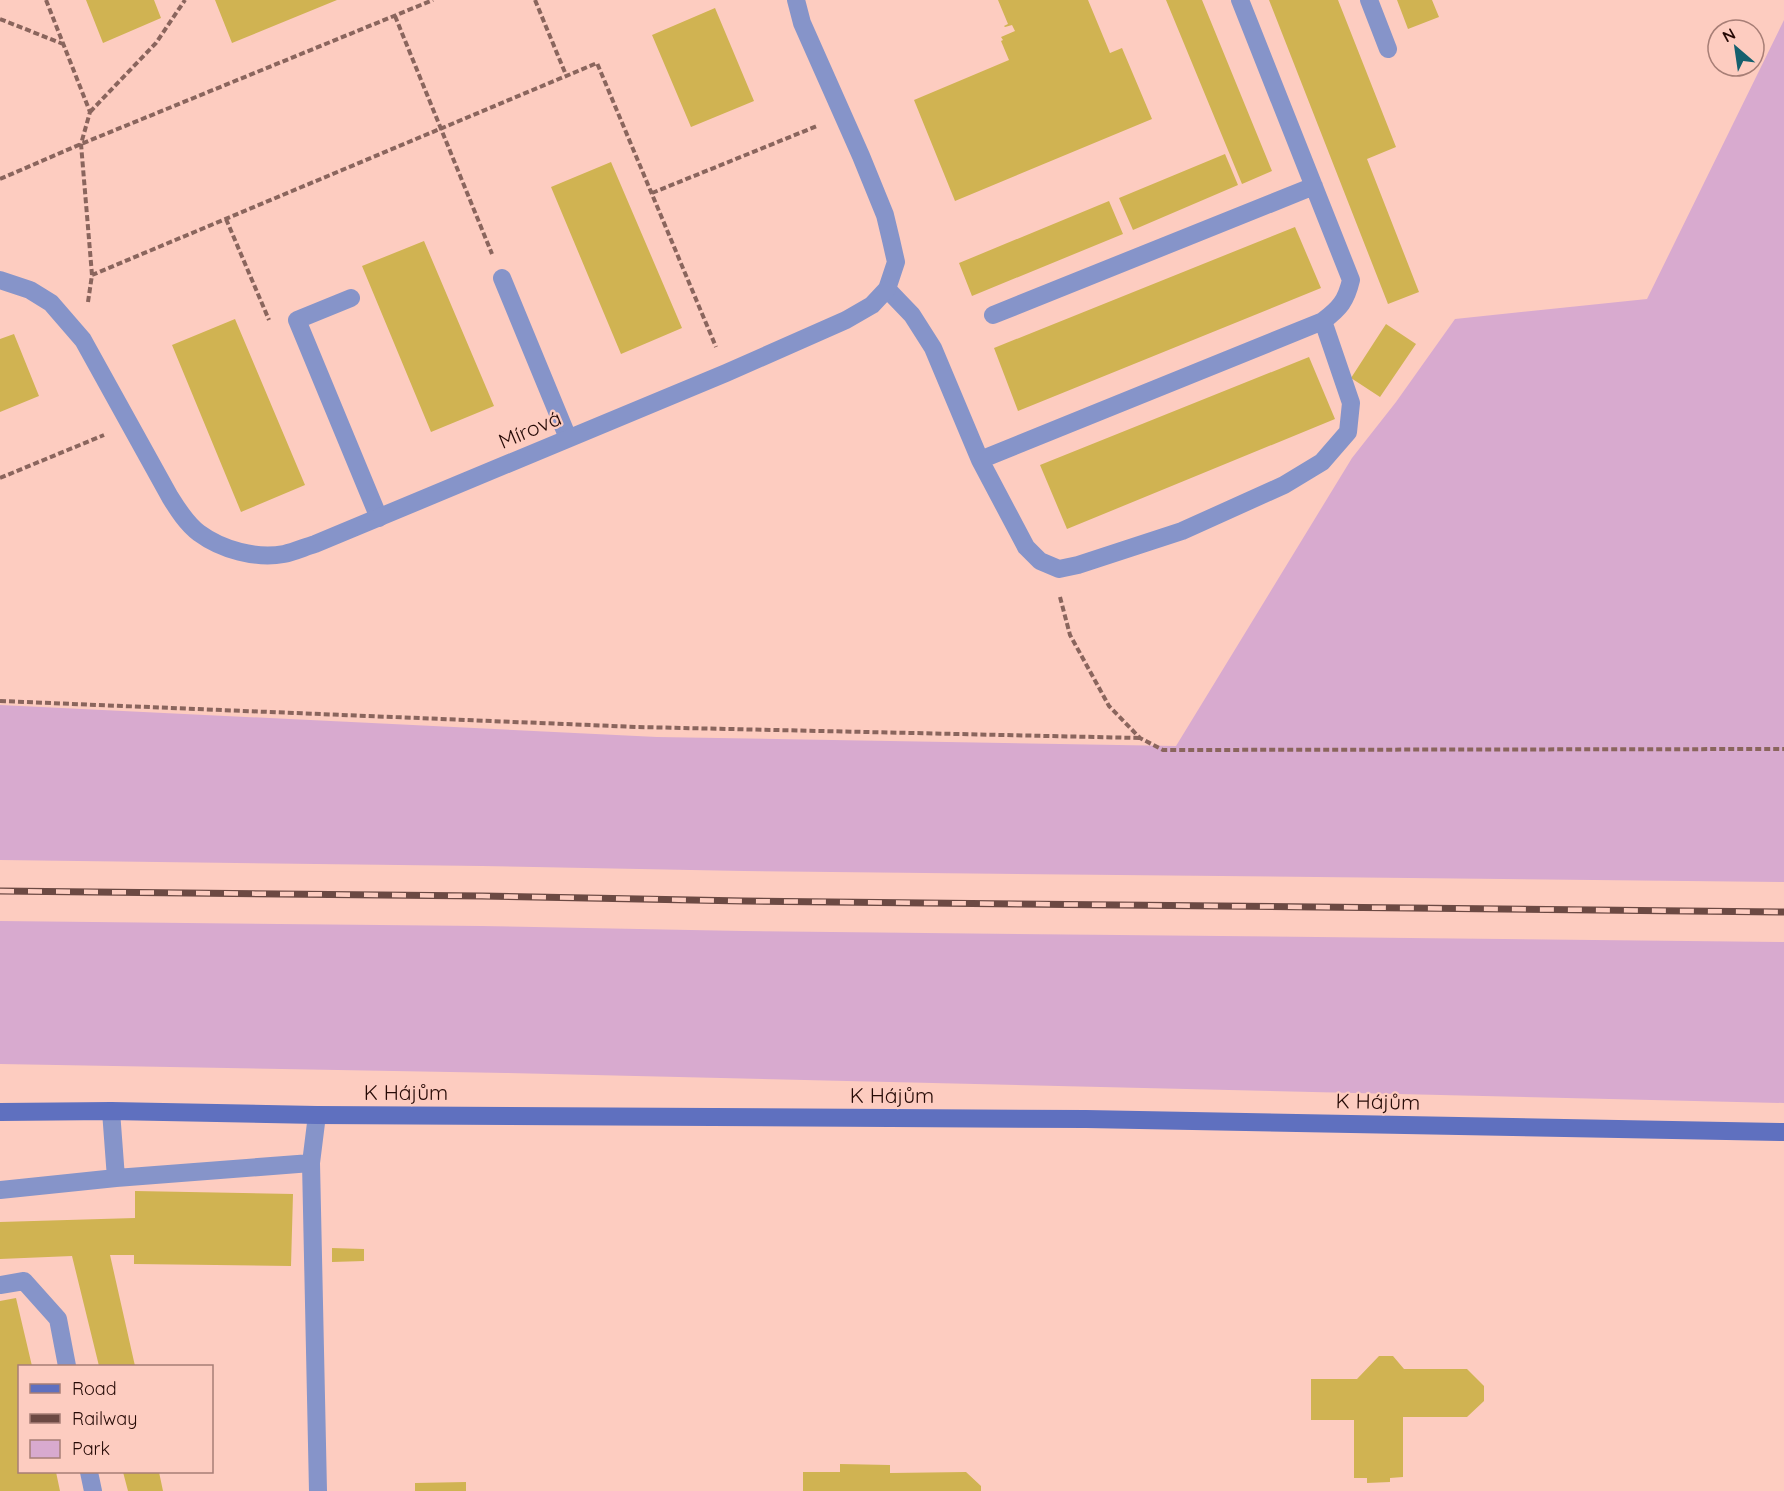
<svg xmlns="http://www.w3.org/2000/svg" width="1784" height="1491" font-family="Quicksand,sans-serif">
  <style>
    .green { fill: #d8aacf }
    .building { fill: #d0b352 }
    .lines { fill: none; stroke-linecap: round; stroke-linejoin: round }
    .path { stroke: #8a655d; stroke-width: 4; stroke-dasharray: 6 3; stroke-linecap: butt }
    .lane { stroke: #8694c9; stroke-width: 18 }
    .street { stroke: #8694c9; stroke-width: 18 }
    .secondary { stroke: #5f70bf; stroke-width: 18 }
    .rail-casing { stroke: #6c4943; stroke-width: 7 }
    .rail { stroke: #fdccc0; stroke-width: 4.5; stroke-dasharray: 14; stroke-linecap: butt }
    .labels { text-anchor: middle; stroke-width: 4.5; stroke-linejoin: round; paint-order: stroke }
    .street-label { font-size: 21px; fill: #260a06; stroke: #fdccc0 }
  </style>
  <rect width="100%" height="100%" fill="#fdccc0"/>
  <!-- green -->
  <path class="green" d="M1784 20V882L744 871 482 866 0 860V705L657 737 1176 746 1352 458 1396 402 1455 319 1647 299Z
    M0 921 481 926 743 931 1784 942V1103L506 1073 0 1064Z"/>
  <!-- building -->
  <path class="building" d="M86 0H154L161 18 103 43Z
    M215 0H337L232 43Z
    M998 0H1088L1110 53 1122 48 1152 119 955 201 914 100 1009 60 1001 41 1003 40 1001 37 1015 31 1012 25 1005 27 1004 26 1008 24Z
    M1166 0H1202L1272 171 1242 184Z
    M1269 0H1338L1396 147 1367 159 1419 292 1388 304Z
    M1397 0H1432L1439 17 1408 29Z
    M715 8 754 101 691 127 652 35Z
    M1225 154 1238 185 1133 230 1119 198Z
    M611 162 682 328 621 354 551 187Z
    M1109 201 1123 234 972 296 959 263Z
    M1295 227 1321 288 1018 411 994 348Z
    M424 241 494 406 431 432 362 266Z
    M235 319 305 485 241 512 172 345Z
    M1386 324 1416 344 1380 397 1351 378Z
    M14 334 39 396 0 412V339Z
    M1309 357 1335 419 1067 529 1040 465Z
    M135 1191 293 1194 291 1266 134 1264V1255H110L135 1366H99L72 1256 0 1259V1222L135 1218Z
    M332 1248 364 1249V1261L332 1262Z
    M16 1298 32 1366H20V1472H56L60 1491H0V1301Z
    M1379 1356H1393L1404 1369H1467L1484 1386V1401L1467 1417H1403V1477L1390 1478V1482L1367 1483V1478H1354V1420H1311V1379H1357Z
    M840 1464 890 1465V1473L966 1472 981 1486V1491H803V1472H840Z
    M123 1472H159L163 1491H128Z
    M466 1482V1491H415V1483Z"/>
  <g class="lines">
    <!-- path -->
    <path class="path" d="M46 0 90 112 81 144 92 275
      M535 0 566 75
      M395 16 492 254
      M0 19 63 44
      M90 112 156 43 185 0
      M0 179 81 144 433 0
      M652 193 817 126
      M226 219 269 320
      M88 302 92 275 597 63 716 347
      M0 478 104 435
      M1060 597 1070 635 1109 706 1140 738 1163 750 1784 749
      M0 701 638 727 1140 738"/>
    <!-- lane -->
    <path class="lane" d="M1369 0 1388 49
      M502 278 568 438
      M887 289 912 315 933 348 980 460 1026 547 1040 561 1059 569 1078 565 1182 531 1284 485 1322 462 1348 432 1351 403 1323 321
      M351 298 297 320 379 518
      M993 315 1314 186
      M980 460 1323 321C1340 308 1346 301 1351 280L1240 0
      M111 1111 116 1178
      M311 1163 318 1491
      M0 1190 116 1178 311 1163 317 1115
      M0 1285 24 1281 58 1319 67 1366
      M89 1472 93 1491"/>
    <!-- street -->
    <path class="street" d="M0 280 30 290 51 303 83 340 170 497C178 510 187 524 199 533 222 550 256 559 284 554 294 552 305 547 315 544L726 373 846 320 872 305 887 289 896 262 891 240 885 215 861 156 802 23 796 0"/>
    <!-- secondary -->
    <path class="secondary" d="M0 1112 111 1111 317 1115 1086 1119 1784 1132"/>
    <defs>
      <path id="rail" d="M0 891 482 896 744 901 1784 912"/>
    </defs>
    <!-- rail casing -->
    <use href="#rail" class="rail-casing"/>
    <!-- rail -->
    <use href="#rail" class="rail"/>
  </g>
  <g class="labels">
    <!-- street labels -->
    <g class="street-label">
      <text transform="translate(530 430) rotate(-23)" y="7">Mírová</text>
      <text x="406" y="1100">K Hájům</text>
      <text x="892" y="1103">K Hájům</text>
      <text transform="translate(1378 1102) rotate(1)" y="7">K Hájům</text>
    </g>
  </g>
  <!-- legend -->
  <rect x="18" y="1365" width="195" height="108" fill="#fdccc0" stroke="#a77e76" stroke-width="1.5"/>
  <rect x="30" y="1384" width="30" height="9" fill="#5f70bf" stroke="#a77e76" stroke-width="1.5"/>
  <text x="72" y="1395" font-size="18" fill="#260a06">Road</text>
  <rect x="30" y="1414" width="30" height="9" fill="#6c4943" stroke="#a77e76" stroke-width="1.5"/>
  <text x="72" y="1425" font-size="18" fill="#260a06">Railway</text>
  <rect x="30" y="1440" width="30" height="18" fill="#d8aacf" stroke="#a77e76" stroke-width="1.5"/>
  <text x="72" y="1455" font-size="18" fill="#260a06">Park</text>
  <!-- north arrow -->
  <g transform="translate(1736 48) rotate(331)"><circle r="28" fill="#fdccc0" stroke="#a77e76" stroke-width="1.5"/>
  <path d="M0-4.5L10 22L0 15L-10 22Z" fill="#15606e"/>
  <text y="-9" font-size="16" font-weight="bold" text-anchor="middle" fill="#260a06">N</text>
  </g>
</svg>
